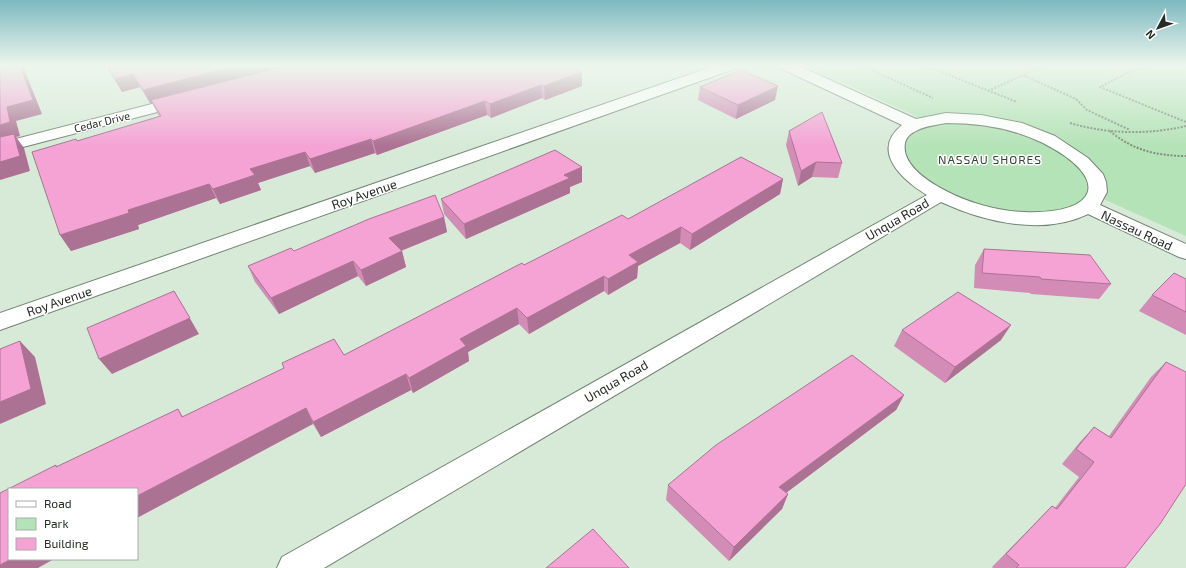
<svg xmlns="http://www.w3.org/2000/svg" width="1186" height="568" font-family="'Exo 2',sans-serif">
  <style>
    .green { fill: #b4e3b7 }
    .lines { fill: none; stroke-linecap: round; stroke-linejoin: round }
    .minor-casing { stroke: #728373; stroke-width: 2 }
    .path { stroke: #818e81; stroke-width: 2; stroke-dasharray: 2 1.5; stroke-linecap: butt }
    .minor { fill: #fff; fill-rule: evenodd }
    .wall { fill: #d38cb6 }
    .shaded-wall { fill: #ac7294 }
    .building { fill: #f5a3d4; stroke: #ac7294 }
    .labels { text-anchor: middle; stroke-width: 3; stroke-linejoin: round; paint-order: stroke }
    .far-street-label { font-size: 11px; fill: #252c25; stroke: #fff }
    .far-neighbourhood-label { font-size: 12px; letter-spacing: 1px; fill: #364537; stroke: #fff }
    .street-label { font-size: 13px; fill: #252c25; stroke: #fff }
  </style>
  <rect width="100%" height="100%" fill="#d6ead7"/>
  <!-- green -->
  <path class="green" d="M806 66H1186V236L1092 194 1091 197 1059 214 1001 212 943 193 906 165 901 139 929 122Z"/>
  <g class="lines">
    <defs>
      <path id="minor" d="M714 66H736L734 69 0 330V313Z
        M780 66H799L916 119 946 113 981 115 1022 123 1055 136 1088 158 1103 174 1106 182 1107 192 1100 205 1186 244V259L1179 257 1088 214C1043 236 984 222 941 202L324 568H277L282 557 927 195C902 180 870 151 902 125L782 69ZM946 123C980 123 1012 128 1043 143 1112 178 1100 215 1024 212 998 211 969 203 946 191 929 182 901 165 905 143 906 138 910 134 914 132 924 126 935 125 946 123Z
        M183 96 188 98 191 101 188 104 0 153V143Z"/>
    </defs>
    <!-- minor casing -->
    <use href="#minor" class="minor-casing"/>
    <!-- path -->
    <path class="path" d="M862 66 933 98
      M926 66 1017 102
      M1152 66 1129 72 1100 87 1186 122
      M1025 76 1076 99 1087 110 1130 130
      M988 91 1043 66
      M1070 123C1107 134 1148 135 1186 126
      M1110 131C1132 150 1157 156 1186 156"/>
    <!-- minor -->
    <use href="#minor" class="minor"/>
  </g>
  <!-- wall -->
  <path class="wall" d="M106 66H570L582 72V86L545 100 542 98 491 118 487 115 377 155 375 153 315 173 310 166 258 183 261 190 220 204 216 198 138 225 139 229 71 251 60 235 77 141 159 116 152 103H150L140 87 122 92Z
    M700 87 775 100 736 119 698 100Z
    M789 131 842 163 838 178 812 177 798 186 786 145Z
    M582 167V182L570 187V193L466 239 444 214 441 199Z
    M783 179 780 194 690 250 680 243 638 266 637 278 608 295 604 291 529 334 519 324 468 352 469 361 413 393 411 390 321 437 313 424 9 489 56 465 57 467 178 409 183 417 344 355 524 265 628 219Z
    M444 217 447 232 401 251H402L406 267 366 286 358 276 279 314 255 282 248 266 294 251Z
    M984 249 1111 284 1099 299 1031 294 1030 293 974 288 975 265Z
    M1186 279V335L1139 311 1152 295Z
    M902 330 1001 340 945 383 894 346Z
    M1166 362 1125 568H993L992 567 1052 506 1055 508 1079 477 1062 464 1080 442 1094 427 1109 436 1151 377Z
    M904 395 896 410 786 493 788 494 782 509 729 561 666 500 668 485Z"/>
  <!-- shaded-wall -->
  <path class="shaded-wall" d="M20 66H23L42 114 16 121 20 136 16 137 24 148 30 171 0 180V125L7 107Z
    M237 66H294L151 100 152 103H150L143 90Z
    M582 72V86L545 100 544 86Z
    M133 74 140 87 122 92 115 79Z
    M541 85 542 98 491 118 490 104Z
    M778 86 775 100 736 119 738 105Z
    M485 101 487 115 377 155 373 141Z
    M371 139 375 153 315 173 310 159Z
    M305 152 310 166 258 183 261 190 220 204 213 189 250 169Z
    M816 162 812 177 798 186 801 171Z
    M582 167V182L570 187V193L466 239 464 224 564 175Z
    M783 179 780 194 690 250 692 234Z
    M209 184 216 198 138 225 139 229 71 251 60 235 128 210Z
    M444 217 447 232 393 254 389 238Z
    M681 227 680 243 638 266 637 278 608 295V279L629 255Z
    M402 251 406 267 366 286 361 270Z
    M353 261 358 276 279 314 271 298Z
    M604 276V291L529 334 527 318Z
    M174 291 199 334 112 374 99 359Z
    M517 308 519 324 468 352 469 361 413 393 409 378 460 339Z
    M1011 325 1001 340 945 383 955 367Z
    M20 341 35 357 46 404 0 424V402Z
    M406 374 411 390 321 437 313 422Z
    M904 395 896 410 774 502 779 487Z
    M306 408 313 424 137 518V496Z
    M788 494 782 509 729 561 734 547Z
    M11 559H54L38 568H0V565Z"/>
  <!-- building -->
  <path class="building" d="M0 66H20L33 100 7 107 10 122 0 125Z
    M107 66H237L143 90 133 74 115 79Z
    M286 66H570L582 72 544 86 541 85 490 104 485 101 373 141 371 139 310 159 305 152 250 169 255 175 213 189 209 184 128 210 129 213 60 235 32 152 76 139 77 141 161 116 151 100Z
    M741 70 778 86 738 105 700 87Z
    M822 112 842 163 816 162 801 171 789 131Z
    M14 134 20 156 0 162V137Z
    M555 150 582 167 564 175 570 178 464 224 441 199Z
    M741 157 783 179 692 234 681 227 629 255 638 262 608 279 604 276 527 318 517 308 460 339 466 346 409 378 406 374 313 422 306 408 137 496V489H9V559H11L0 565V493L56 465V467L178 409 182 417 284 368 282 363 334 339 344 355 522 263 524 265 622 215 628 219Z
    M435 195 444 217 389 238 402 251 361 270 353 261 271 298 248 266 291 248 294 251 369 219Z
    M984 249 1090 255 1111 284 1041 279 1040 277 982 273Z
    M1174 273 1186 279V312L1152 295Z
    M174 291 190 318 99 359 87 328Z
    M958 292 1011 325 955 367 902 330Z
    M20 341 31 389 0 402V349Z
    M852 355 904 395 779 487 788 494 734 547 668 485 716 445Z
    M1166 362 1186 372V484L1160 524 1125 568H1016L1019 565 1006 554 1052 506 1057 509 1094 462 1076 449 1094 427 1111 438Z
    M593 529 629 568H546Z"/>
  <!-- sky -->
  <linearGradient id="sky" x2="0" y2="1"><stop stop-color="#7db9c0"/><stop offset="0.45" stop-color="#edf6ed"/><stop offset="1" stop-color="#edf6ed" stop-opacity="0"/></linearGradient>
  <rect width="1186" height="146" fill="url(#sky)"/>
  <g class="labels">
    <!-- far-street labels -->
    <g class="far-street-label">
      <text transform="translate(102 122) rotate(-14)" y="4">Cedar Drive</text>
    </g>
    <!-- far-neighbourhood labels -->
    <g class="far-neighbourhood-label">
      <text x="990" y="164">NASSAU SHORES</text>
    </g>
    <!-- street labels -->
    <g class="street-label">
      <text transform="translate(364 194) rotate(-19)" y="5">Roy Avenue</text>
      <text transform="translate(897 219) rotate(-30)" y="5">Unqua Road</text>
      <text transform="translate(1137 230) rotate(25)" y="5">Nassau Road</text>
      <text transform="translate(59 301) rotate(-19)" y="5">Roy Avenue</text>
      <text transform="translate(616 381) rotate(-30)" y="5">Unqua Road</text>
    </g>
  </g>
  <!-- legend -->
  <rect x="8" y="488" width="130" height="72" fill="#ffffff" stroke="#a8aba8"/>
  <rect x="16" y="501" width="20" height="6" fill="#ffffff" stroke="#a8aba8"/>
  <text x="44" y="508" font-size="12" fill="#252c25">Road</text>
  <rect x="16" y="518" width="20" height="12" fill="#b4e3b7" stroke="#a8aba8"/>
  <text x="44" y="528" font-size="12" fill="#252c25">Park</text>
  <rect x="16" y="538" width="20" height="12" fill="#f5a3d4" stroke="#a8aba8"/>
  <text x="44" y="548" font-size="12" fill="#252c25">Building</text>
  <!-- north arrow -->
  <g transform="translate(1158 28) rotate(229)" stroke="#ffffff" stroke-width="3" paint-order="stroke">
  <path d="M0-3L7 15L0 10L-7 15Z" fill="#252c25"/>
  <text y="-6" font-size="11" font-weight="bold" text-anchor="middle" fill="#252c25">N</text>
  </g>
</svg>
